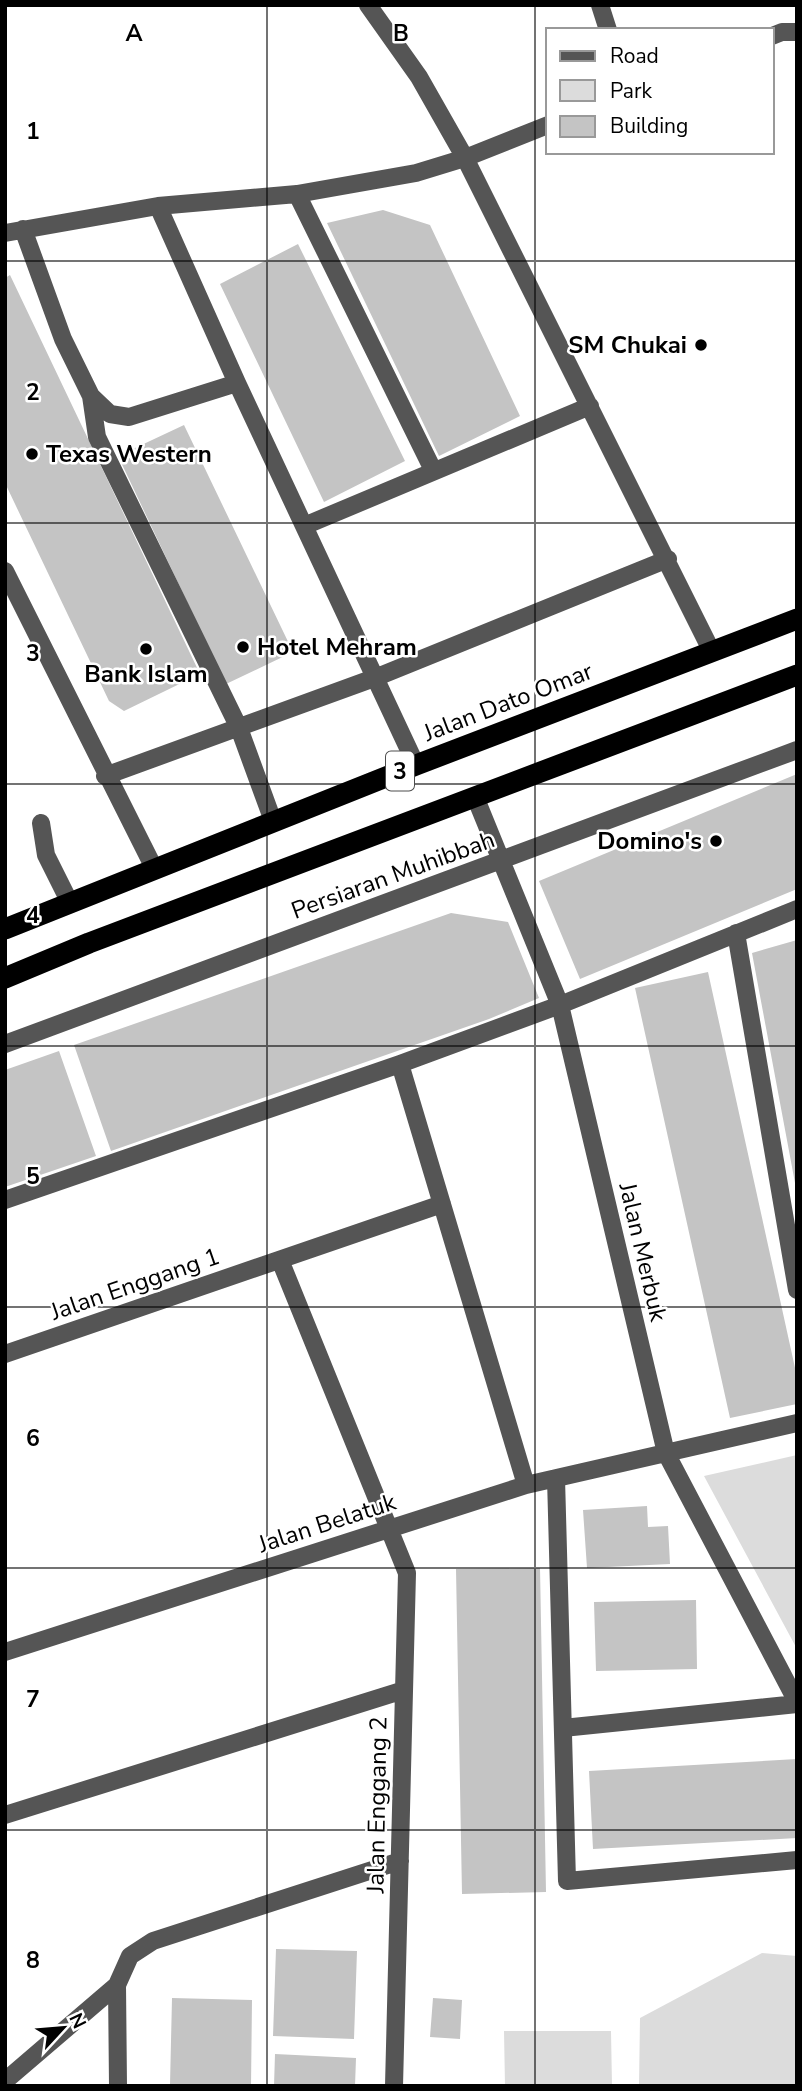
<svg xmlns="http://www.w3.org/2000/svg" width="802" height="2091" font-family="'Nunito Sans',sans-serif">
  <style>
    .green { fill: #dcdcdc }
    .building { fill: #c4c4c4 }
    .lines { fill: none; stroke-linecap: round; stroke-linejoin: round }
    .minor { stroke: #555; stroke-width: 18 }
    .highway { stroke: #000; stroke-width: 21 }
    .grid { fill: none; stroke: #000; stroke-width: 2; stroke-opacity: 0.55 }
    .poi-dot { fill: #000; stroke: #fff; stroke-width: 2.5 }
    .labels { text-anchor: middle; stroke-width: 5; stroke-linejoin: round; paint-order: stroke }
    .shield { fill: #fff; stroke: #4c4c4c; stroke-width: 2 }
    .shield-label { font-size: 23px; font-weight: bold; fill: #000 }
    .poi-label { font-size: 24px; font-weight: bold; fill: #000; stroke: #fff; text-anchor: end }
    .street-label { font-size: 24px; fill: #000; stroke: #fff }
    .grid-label { font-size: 23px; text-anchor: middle; font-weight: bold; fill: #000; stroke: #fff; stroke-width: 5; stroke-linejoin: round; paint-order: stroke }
  </style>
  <rect width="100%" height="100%" fill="#fff"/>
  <!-- green -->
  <path class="green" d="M797 1455V1649L704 1476Z
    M762 1953 797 1956V2086H639L640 2018Z
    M504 2031H611L612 2086H505Z"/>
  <!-- building -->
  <path class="building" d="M383 210 430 225 520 416 439 456 327 223Z
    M298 244 405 461 324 502 220 284Z
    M10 275 200 674 124 711 109 701 5 483V278Z
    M184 425 293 652 226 684 118 456Z
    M797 774V889L580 979 539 881Z
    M451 913 508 922 539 998 489 1019 111 1151 74 1045Z
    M797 940V1182L795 1183 752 953Z
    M708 972 797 1377V1404L730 1418 635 988Z
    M59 1051 96 1156 5 1187V1070Z
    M647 1506 648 1527 668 1526 670 1564 587 1568 583 1510Z
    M540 1568 546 1892 462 1894 456 1569Z
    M696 1600 697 1669 596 1671 594 1602Z
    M797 1759V1838L593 1849 589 1771Z
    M276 1949 357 1951 354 2039 273 2036Z
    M172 1998 252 2000 251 2086 170 2085Z
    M433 1998 462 2000 460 2039 430 2037Z
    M275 2054 356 2058 355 2086H274Z"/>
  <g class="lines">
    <!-- minor -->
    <path class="minor" d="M368 5 419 77 465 158 712 652
      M600 5 608 30
      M772 36 782 32H797
      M297 194 433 470
      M158 206 237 383 416 765
      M23 229 63 339 91 396 110 414 129 417 237 383
      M5 233 158 206 297 194 416 173 465 158 548 125
      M91 396 97 437 239 728 273 821
      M304 526 590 406
      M5 571 154 868
      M105 776 377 677 668 559
      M476 799 560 1005 666 1453 797 1702
      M41 823 46 855 70 903
      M736 933 797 1290
      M5 1044 797 750
      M400 1064 526 1485
      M5 1200 400 1064 560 1005 797 909
      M280 1260 407 1573 394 2086
      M5 1354 442 1204
      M556 1478 567 1881 797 1860
      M5 1652 526 1485 797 1423
      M563 1728 797 1704
      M5 1815 404 1690
      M5 2081 117 1985
      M118 2086 117 1985 130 1956 153 1941 400 1861"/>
    <!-- highway -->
    <path class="highway" d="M5 929 416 765 797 619
      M5 978 89 943 797 675"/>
  </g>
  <!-- grid -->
  <path class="grid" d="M267 5V2086M535 5V2086M5 261H797M5 523H797M5 784H797M5 1046H797M5 1307H797M5 1568H797M5 1830H797"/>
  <!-- markers -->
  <g class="poi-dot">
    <circle cx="701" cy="345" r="7"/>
    <circle cx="32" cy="454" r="7"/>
    <circle cx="243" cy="647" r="7"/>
    <circle cx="146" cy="649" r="7"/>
    <circle cx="716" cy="841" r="7"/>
  </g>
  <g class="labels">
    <!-- shield labels -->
    <rect class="shield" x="386" y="751.5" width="28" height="39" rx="5"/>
    <g class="shield-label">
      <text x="400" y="779">3</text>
    </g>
    <!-- poi labels -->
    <g class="poi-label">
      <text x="687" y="353">SM Chukai</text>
      <text x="46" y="462" text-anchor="start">Texas Western</text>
      <text x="257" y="655" text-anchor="start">Hotel Mehram</text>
      <text x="146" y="682" text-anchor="middle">Bank Islam</text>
      <text x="702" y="849">Domino's</text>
    </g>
    <!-- street labels -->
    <g class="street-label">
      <text transform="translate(508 702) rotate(-21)" y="8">Jalan Dato Omar</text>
      <text transform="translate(393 875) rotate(-20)" y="8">Persiaran Muhibbah</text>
      <text transform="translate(643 1252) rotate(77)" y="8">Jalan Merbuk</text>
      <text transform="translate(135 1284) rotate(-19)" y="8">Jalan Enggang 1</text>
      <text transform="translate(327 1523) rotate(-18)" y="8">Jalan Belatuk</text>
      <text transform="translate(377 1805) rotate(-89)" y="8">Jalan Enggang 2</text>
    </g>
  </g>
  <g class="grid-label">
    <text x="134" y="41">A</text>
    <text x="401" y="41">B</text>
    <text x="33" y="139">1</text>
    <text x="33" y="400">2</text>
    <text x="33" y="661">3</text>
    <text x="33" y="923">4</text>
    <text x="33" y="1184">5</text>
    <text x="33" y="1446">6</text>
    <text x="33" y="1707">7</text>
    <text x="33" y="1968">8</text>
  </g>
  <!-- border -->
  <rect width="802" height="2091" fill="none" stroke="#000000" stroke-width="14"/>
  <!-- legend -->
  <rect x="546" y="28" width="228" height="126" fill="#ffffff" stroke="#999999" stroke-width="2"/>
  <rect x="560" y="51" width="35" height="10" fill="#555555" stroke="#999999" stroke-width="2"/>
  <text x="610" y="63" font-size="21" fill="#000000">Road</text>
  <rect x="560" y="80" width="35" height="21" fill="#dcdcdc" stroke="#999999" stroke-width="2"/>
  <text x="610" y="98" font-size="21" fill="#000000">Park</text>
  <rect x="560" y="116" width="35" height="21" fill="#c4c4c4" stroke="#999999" stroke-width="2"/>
  <text x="610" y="133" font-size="21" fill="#000000">Building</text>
  <!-- north arrow -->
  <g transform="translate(63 2028) rotate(64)" stroke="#ffffff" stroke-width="5" paint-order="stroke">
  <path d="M0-5L12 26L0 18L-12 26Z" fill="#000000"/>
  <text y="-10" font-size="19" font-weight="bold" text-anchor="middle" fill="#000000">N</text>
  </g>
</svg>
